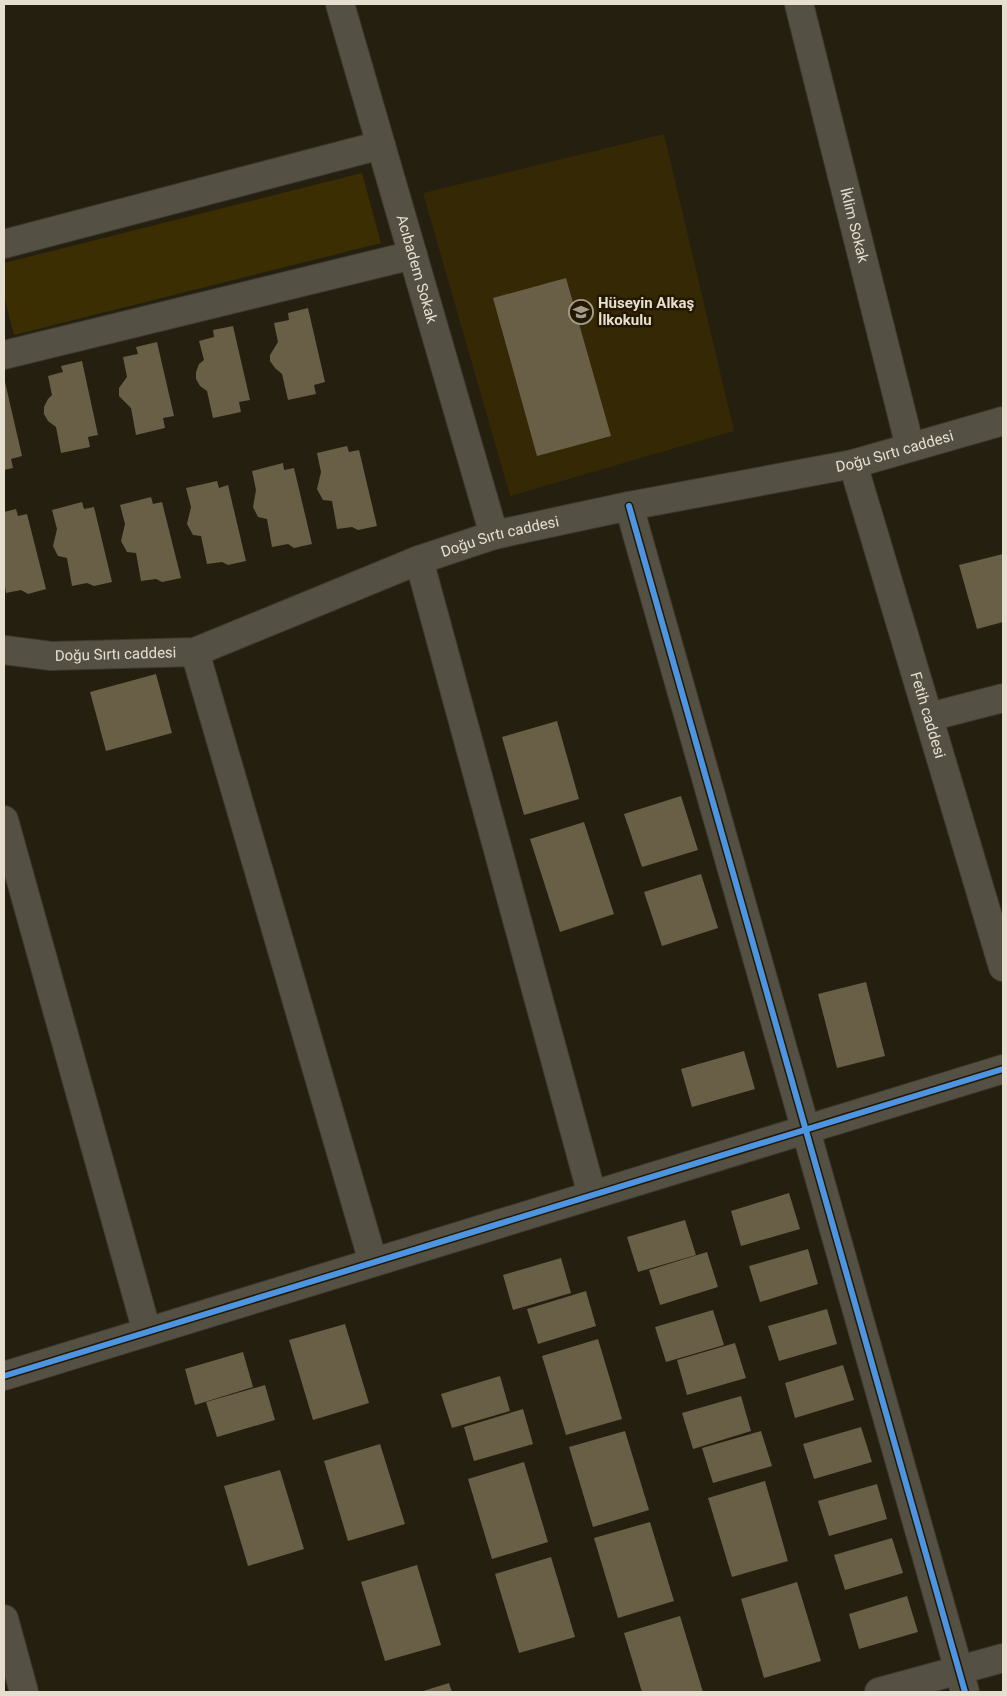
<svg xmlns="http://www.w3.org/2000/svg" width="1007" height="1696" font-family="Roboto,sans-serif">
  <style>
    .built { fill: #352805 }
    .green { fill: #3c2e03 }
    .building { fill: #695f46 }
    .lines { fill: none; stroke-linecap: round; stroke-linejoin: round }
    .minor-casing { stroke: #3e392e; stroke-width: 30 }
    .tertiary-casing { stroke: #3e392e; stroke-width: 30 }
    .minor { stroke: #555044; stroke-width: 28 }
    .tertiary { stroke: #555044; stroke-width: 28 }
    .cycleway-casing { stroke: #241900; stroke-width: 9 }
    .cycleway { stroke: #4d94e3; stroke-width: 6 }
    .labels { text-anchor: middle; stroke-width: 5; stroke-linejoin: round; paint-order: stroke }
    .street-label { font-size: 15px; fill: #e6dfcf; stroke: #241900 }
    .poi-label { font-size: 15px; font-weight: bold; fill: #e6dfcf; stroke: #241900; text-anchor: start }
  </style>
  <rect width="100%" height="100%" fill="#251f10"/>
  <!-- built -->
  <path class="built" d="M664 134 734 431 510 496 423 193Z"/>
  <!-- green -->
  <path class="green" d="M362 173 381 243 14 335 4 296V263Z"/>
  <!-- building -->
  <path class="building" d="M566 278 611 436 537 456 493 298Z
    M308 308 325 382 314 385 316 394 288 400 282 374 275 368 270 361V355L278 342 274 323 289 320 288 313Z
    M233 326 250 400 239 402 241 412 213 418 207 391 200 386 196 379V372L199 364 204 360 199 341 214 337 213 330Z
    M157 342 174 416 163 418 165 428 136 435 131 408 119 396V388L127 377 123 357 138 354 136 347Z
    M82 361 98 435 88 437 90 447 61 453 56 427 48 421 44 414V407L48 399 52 395 48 376 63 372 61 366Z
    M5 382 22 456 11 459 13 468 4 470V383Z
    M347 446 349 452 359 450 377 526 358 530 352 527 337 529 332 501 323 500 317 489 321 472 317 453Z
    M283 463 284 470 294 468 312 544 294 548 288 544 272 547 267 519 258 517 253 507 256 490 252 471Z
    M217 481 219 488 228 485 246 561 228 565 222 562 207 564 201 536 193 535 187 524 191 507 186 488Z
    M151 497 153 504 162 502 181 578 162 582 156 579 141 581 136 553 127 552 121 541 125 524 120 505Z
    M82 502 84 509 94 507 112 582 94 586 87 583 72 586 67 558 58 556 53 546 57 529 52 510Z
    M16 509 18 516 27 514 46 589 28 594 21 590 6 593 4 580V512Z
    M1003 554V622L977 629 959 565Z
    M156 674 172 733 106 751 90 692Z
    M557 721 579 799 524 815 502 737Z
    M681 796 698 850 642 867 624 814Z
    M584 822 614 914 560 932 530 839Z
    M701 874 718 928 662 946 644 892Z
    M866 982 885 1056 837 1068 818 994Z
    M744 1051 755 1089 692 1107 681 1069Z
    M789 1193 800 1229 741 1246 731 1211Z
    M685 1220 696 1255 638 1272 627 1237Z
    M808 1249 818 1284 760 1302 749 1266Z
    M707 1252 718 1287 660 1305 649 1270Z
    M561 1258 571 1293 513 1310 503 1275Z
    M586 1291 596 1326 538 1344 527 1309Z
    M827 1309 837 1344 779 1361 768 1326Z
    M713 1310 724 1345 666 1362 655 1327Z
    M345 1324 369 1403 313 1420 289 1340Z
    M598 1339 622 1419 566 1435 542 1356Z
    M735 1343 746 1378 687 1395 677 1360Z
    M243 1352 253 1387 195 1405 185 1369Z
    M843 1365 854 1400 795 1418 785 1383Z
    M500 1376 510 1411 452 1428 441 1394Z
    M265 1385 275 1420 217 1437 206 1402Z
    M741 1396 751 1431 693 1449 682 1413Z
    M523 1409 533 1444 474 1461 464 1427Z
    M861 1427 872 1462 814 1479 803 1444Z
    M625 1431 649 1510 593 1527 569 1447Z
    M761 1431 772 1466 713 1483 702 1448Z
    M380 1444 405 1524 348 1541 324 1461Z
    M524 1462 548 1542 492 1559 468 1479Z
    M280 1470 304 1549 248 1566 224 1486Z
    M765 1481 788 1561 732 1577 708 1498Z
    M877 1484 887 1519 829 1536 818 1501Z
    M650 1522 674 1601 618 1618 594 1538Z
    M892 1538 903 1573 845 1590 834 1555Z
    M551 1557 575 1637 519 1653 495 1574Z
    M417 1565 441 1645 385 1661 361 1582Z
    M797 1582 821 1661 764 1678 741 1599Z
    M907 1596 918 1632 859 1649 849 1614Z
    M680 1616 703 1692H642L624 1633Z
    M449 1683 452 1692H420Z"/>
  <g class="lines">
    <defs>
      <g id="minor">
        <path id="s1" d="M340 4 494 535"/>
        <path id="s2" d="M799 4 910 447"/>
        <path d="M4 244 381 145"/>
        <path d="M4 355 413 255"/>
        <path id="s3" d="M853 464 1003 967"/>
        <path d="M629 506 965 1692"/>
        <path d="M419 560 592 1195"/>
        <path d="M195 652 373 1262"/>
        <path d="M929 717 1003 698"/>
        <path d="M4 820 147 1332"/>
        <path d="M4 1376 1003 1069"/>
        <path d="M4 1619 24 1692"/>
        <path d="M879 1692 1003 1658"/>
      </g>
      <g id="tertiary">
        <path id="s4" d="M4 650 51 656 195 652 419 560 494 535 629 506 853 464 1003 421"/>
      </g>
    </defs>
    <!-- minor casing -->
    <use href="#minor" class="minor-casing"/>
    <!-- tertiary casing -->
    <use href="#tertiary" class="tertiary-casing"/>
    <!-- minor -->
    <use href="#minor" class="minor"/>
    <!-- tertiary -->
    <use href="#tertiary" class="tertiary"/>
    <defs>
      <path id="cycleway" d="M629 506 965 1692
        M4 1376 1003 1069"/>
    </defs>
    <!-- cycleway casing -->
    <use href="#cycleway" class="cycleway-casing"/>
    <!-- cycleway -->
    <use href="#cycleway" class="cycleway"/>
  </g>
  <!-- icons -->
  <defs>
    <symbol id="school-ring" viewBox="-11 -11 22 22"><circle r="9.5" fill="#241900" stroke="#a29c8c" stroke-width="1.5"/><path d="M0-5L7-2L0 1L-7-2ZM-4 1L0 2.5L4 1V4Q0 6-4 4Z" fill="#a29c8c"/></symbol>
  </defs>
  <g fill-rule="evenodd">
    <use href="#school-ring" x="567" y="298" width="28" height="28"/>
  </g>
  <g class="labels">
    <!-- street labels -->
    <g class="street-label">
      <text dy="5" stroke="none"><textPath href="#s2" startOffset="228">İklim Sokak</textPath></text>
      <text dy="5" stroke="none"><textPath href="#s1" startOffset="276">Acıbadem Sokak</textPath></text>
      <text dy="5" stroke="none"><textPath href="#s4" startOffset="922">Doğu Sırtı caddesi</textPath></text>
      <text dy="5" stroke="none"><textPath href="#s4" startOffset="518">Doğu Sırtı caddesi</textPath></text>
      <text dy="5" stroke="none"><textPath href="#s4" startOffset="112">Doğu Sırtı caddesi</textPath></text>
      <text dy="5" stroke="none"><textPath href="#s3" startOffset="262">Fetih caddesi</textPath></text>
    </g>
    <!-- poi labels -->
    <g class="poi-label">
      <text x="598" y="308">Hüseyin Alkaş<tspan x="598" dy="17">İlkokulu</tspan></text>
    </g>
  </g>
  <!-- border -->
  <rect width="1007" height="1696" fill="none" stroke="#e6dfcf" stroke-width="10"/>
</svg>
